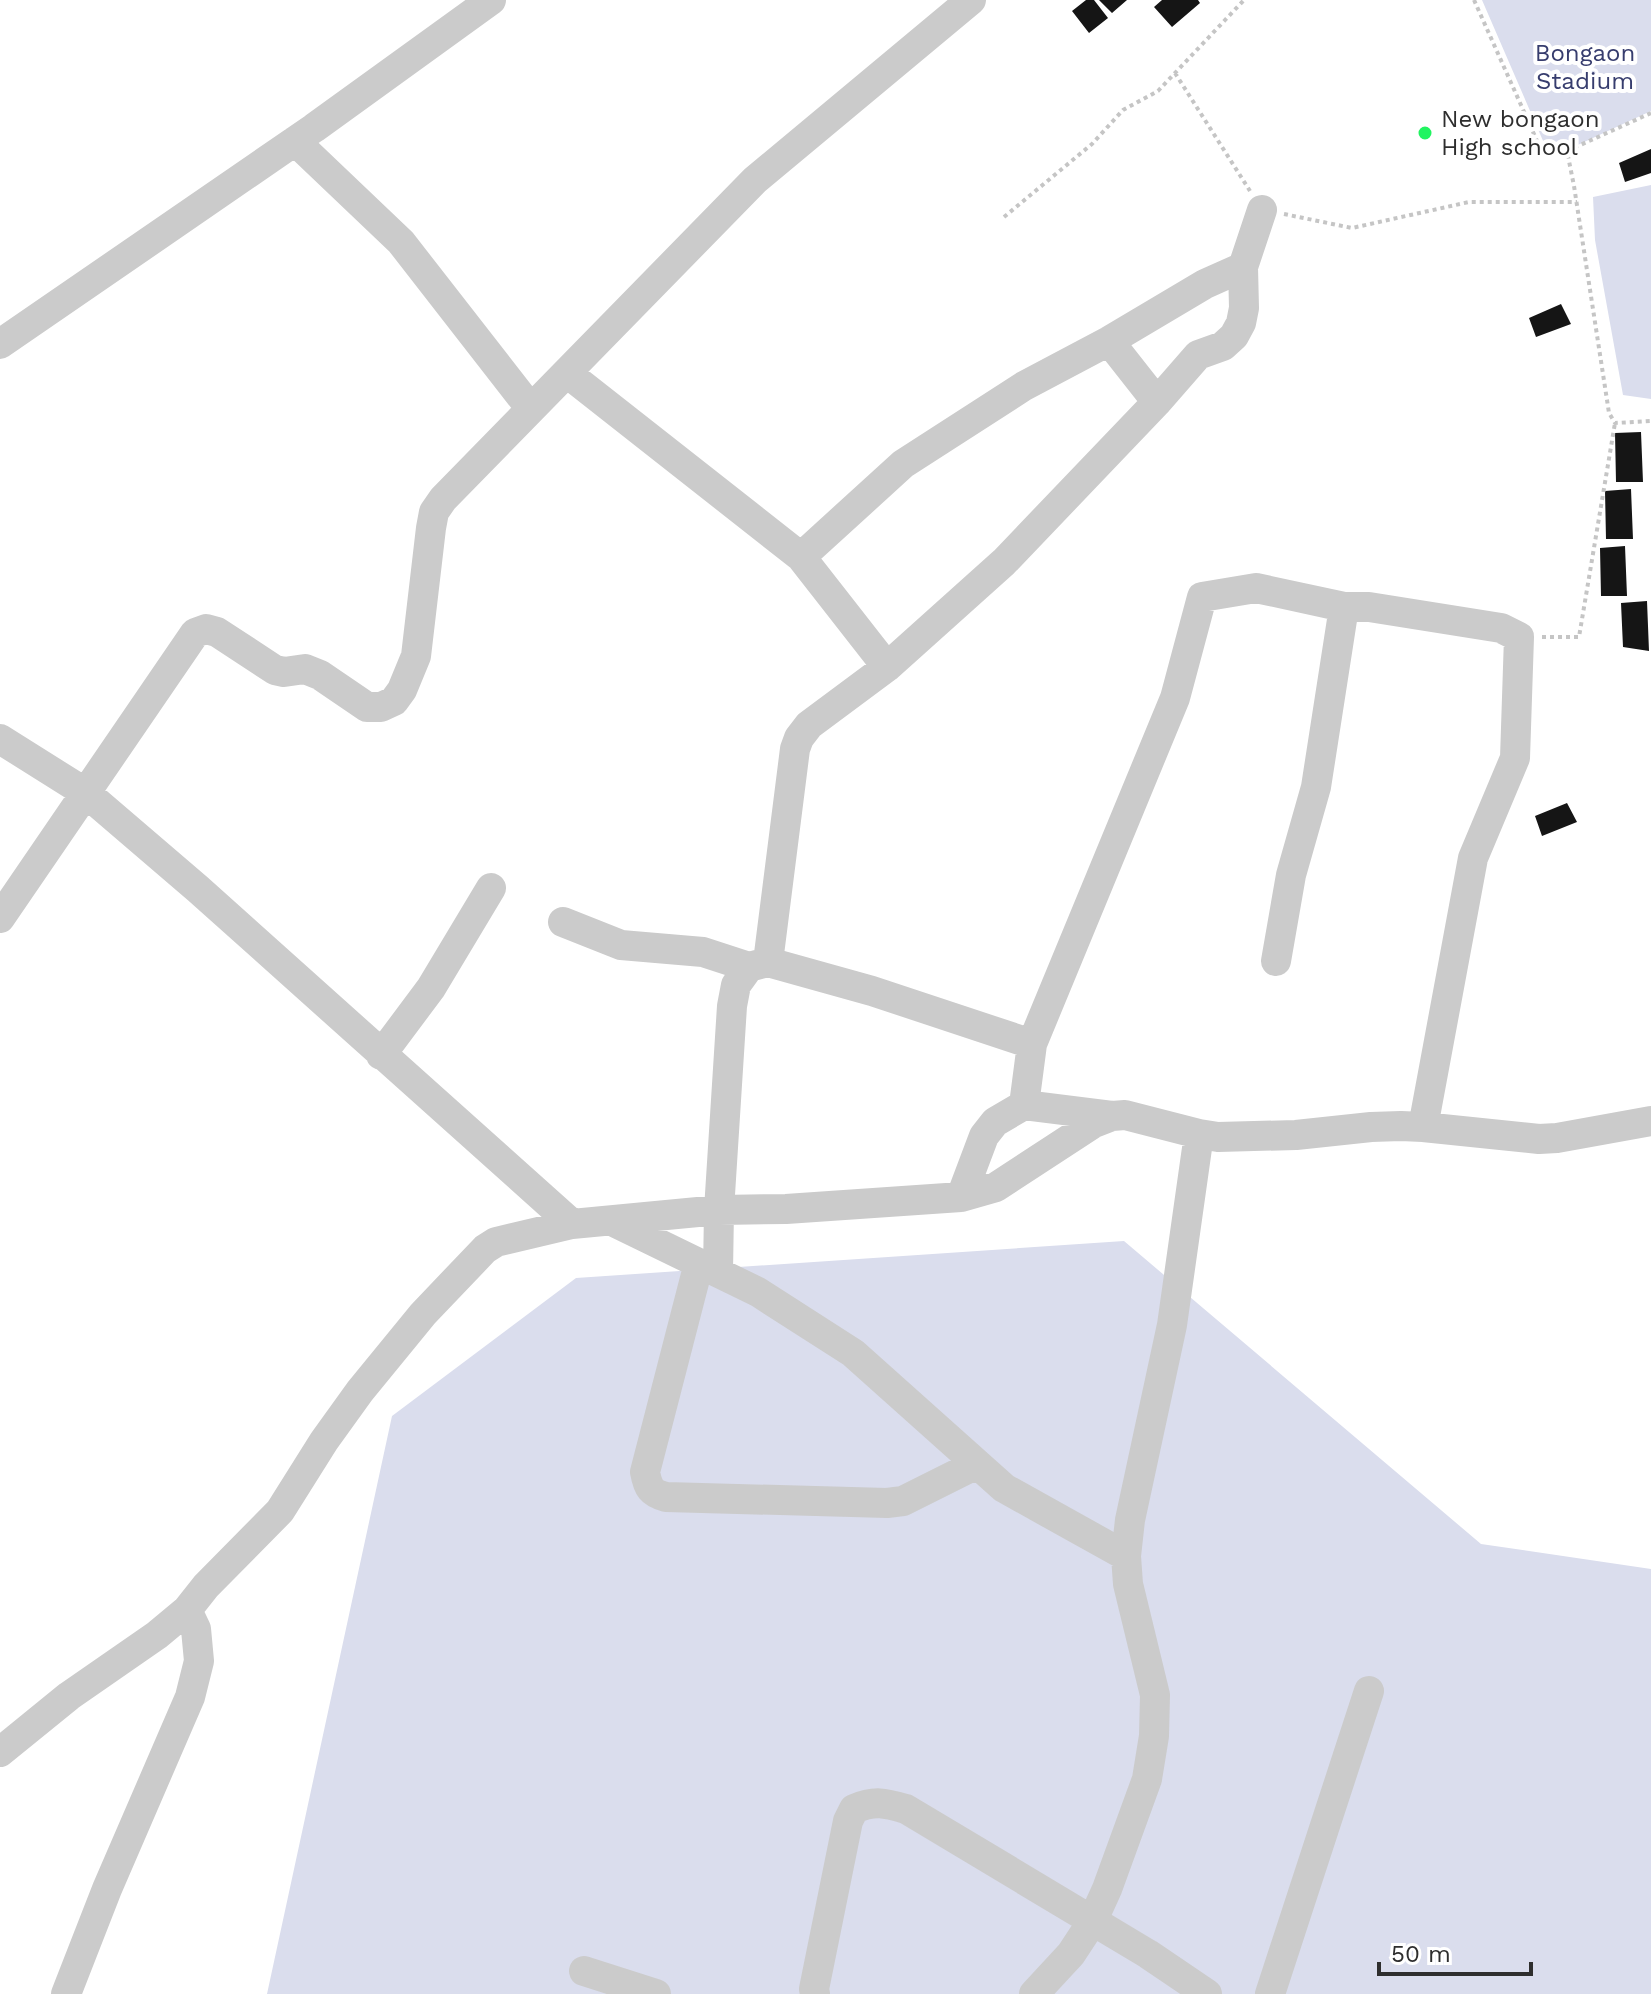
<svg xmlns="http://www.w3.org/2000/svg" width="1651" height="1994" font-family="'Work Sans',sans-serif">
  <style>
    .green { fill: #dadded }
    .building { fill: #151515 }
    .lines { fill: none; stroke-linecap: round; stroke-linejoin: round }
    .path { stroke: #c5c5c5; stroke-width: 4; stroke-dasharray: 4 4; stroke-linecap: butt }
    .minor { stroke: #cbcbcb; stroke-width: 30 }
    .poi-dot { fill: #21f460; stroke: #fff; stroke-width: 3 }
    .labels { text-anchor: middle; stroke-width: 8; stroke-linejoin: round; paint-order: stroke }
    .park-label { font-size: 24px; fill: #373d6e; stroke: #fff }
    .poi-label { font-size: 24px; fill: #2e2e2e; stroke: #fff; text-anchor: start }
  </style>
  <rect width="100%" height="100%" fill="#fff"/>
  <!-- green -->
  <path class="green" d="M1482 0H1651V111L1567 150H1547Z
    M1651 185V399L1623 395 1595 240 1593 197Z
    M1124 1241 1481 1544 1651 1569V1994H267L392 1416 576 1278Z"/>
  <!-- building -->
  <path class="building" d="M1086 0H1094L1108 18 1089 33 1072 11Z
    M1099 0H1127L1112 13Z
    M1162 0H1198L1200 3 1172 27 1154 7Z
    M1651 149V173L1625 182 1619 163Z
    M1561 304 1571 324 1536 337 1529 318Z
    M1641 432 1643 482H1616L1615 433Z
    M1631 489 1633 539H1606L1605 491Z
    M1625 546 1627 596H1601L1600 548Z
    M1647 601 1649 651 1623 647 1621 603Z
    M1567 803 1577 822 1542 836 1535 816Z"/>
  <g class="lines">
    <!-- path -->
    <path class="path" d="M1474 0 1542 152 1567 151
      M1175 73 1250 191
      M1651 113 1567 151 1574 186 1609 413 1615 423 1651 421
      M1284 214 1352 228 1469 202H1577
      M1004 217 1092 144 1123 110 1158 91 1244 0
      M1542 637H1579L1615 423"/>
    <!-- minor -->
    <path class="minor" d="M295 141 401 242 531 409
      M1109 341 1157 402
      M0 344 314 128 491 0
      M567 373 801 557 887 667
      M801 557 903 464 1024 386 1109 341 1205 284 1243 267
      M0 739 86 793 198 889 572 1224
      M0 918 195 633 206 629 217 632 275 670 284 672 305 669 320 675 367 707H381L394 701 402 690 416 656 431 528 434 512 443 499 755 180 971 0
      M563 922 621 945 703 952 749 967
      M1276 961 1291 875 1316 787 1344 607
      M768 962 872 991 1032 1044
      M381 1055 431 988 491 888
      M1024 1105 1032 1044 1175 698 1202 597 1256 588 1344 607H1369L1501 628 1519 637 1515 758 1473 858 1423 1127
      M961 1197 984 1136 995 1122 1024 1105 1112 1116
      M612 1221 758 1292 853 1353 1004 1488 1126 1556
      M699 1263 645 1472C648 1488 651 1493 666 1497L887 1503 903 1501 977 1464
      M718 1272 719 1210 732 1006 736 985 749 967 768 962 795 749 799 738 809 725 887 667 1004 562 1157 402 1198 355 1223 346 1234 336 1241 323 1244 308 1243 267 1262 210
      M0 1752 69 1696 157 1635 187 1610 206 1586 280 1511 324 1441 360 1391 423 1314 485 1249 496 1242 572 1224 719 1210 786 1209 961 1197 996 1187 1094 1123 1112 1116 1125 1115 1199 1134 1218 1137 1296 1135 1371 1127 1401 1126 1423 1127 1539 1139 1557 1138 1651 1121
      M584 1971 656 1994
      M66 1994 107 1889 190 1697 199 1661 196 1629 187 1610
      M815 1994 814 1989 848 1821 854 1809C875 1800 885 1803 906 1809L1148 1954 1207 1994
      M1034 1994 1071 1954 1092 1922 1107 1889 1147 1779 1154 1736 1155 1695 1128 1584 1126 1556 1130 1520 1172 1325 1199 1134
      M1270 1994 1369 1691"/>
  </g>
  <!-- markers -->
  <circle class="poi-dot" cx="1425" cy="133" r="8"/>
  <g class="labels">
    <!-- park labels -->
    <g class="park-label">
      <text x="1585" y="61">Bongaon<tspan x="1585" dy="28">Stadium</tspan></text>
    </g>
    <!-- poi labels -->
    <g class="poi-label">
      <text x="1441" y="127">New bongaon<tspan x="1441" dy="28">High school</tspan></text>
    </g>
  </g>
  <!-- scale -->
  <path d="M1379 1962v12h152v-12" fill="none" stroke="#2e2e2e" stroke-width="4"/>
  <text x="1391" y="1962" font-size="24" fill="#2e2e2e" stroke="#ffffff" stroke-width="6" paint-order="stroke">50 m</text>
</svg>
